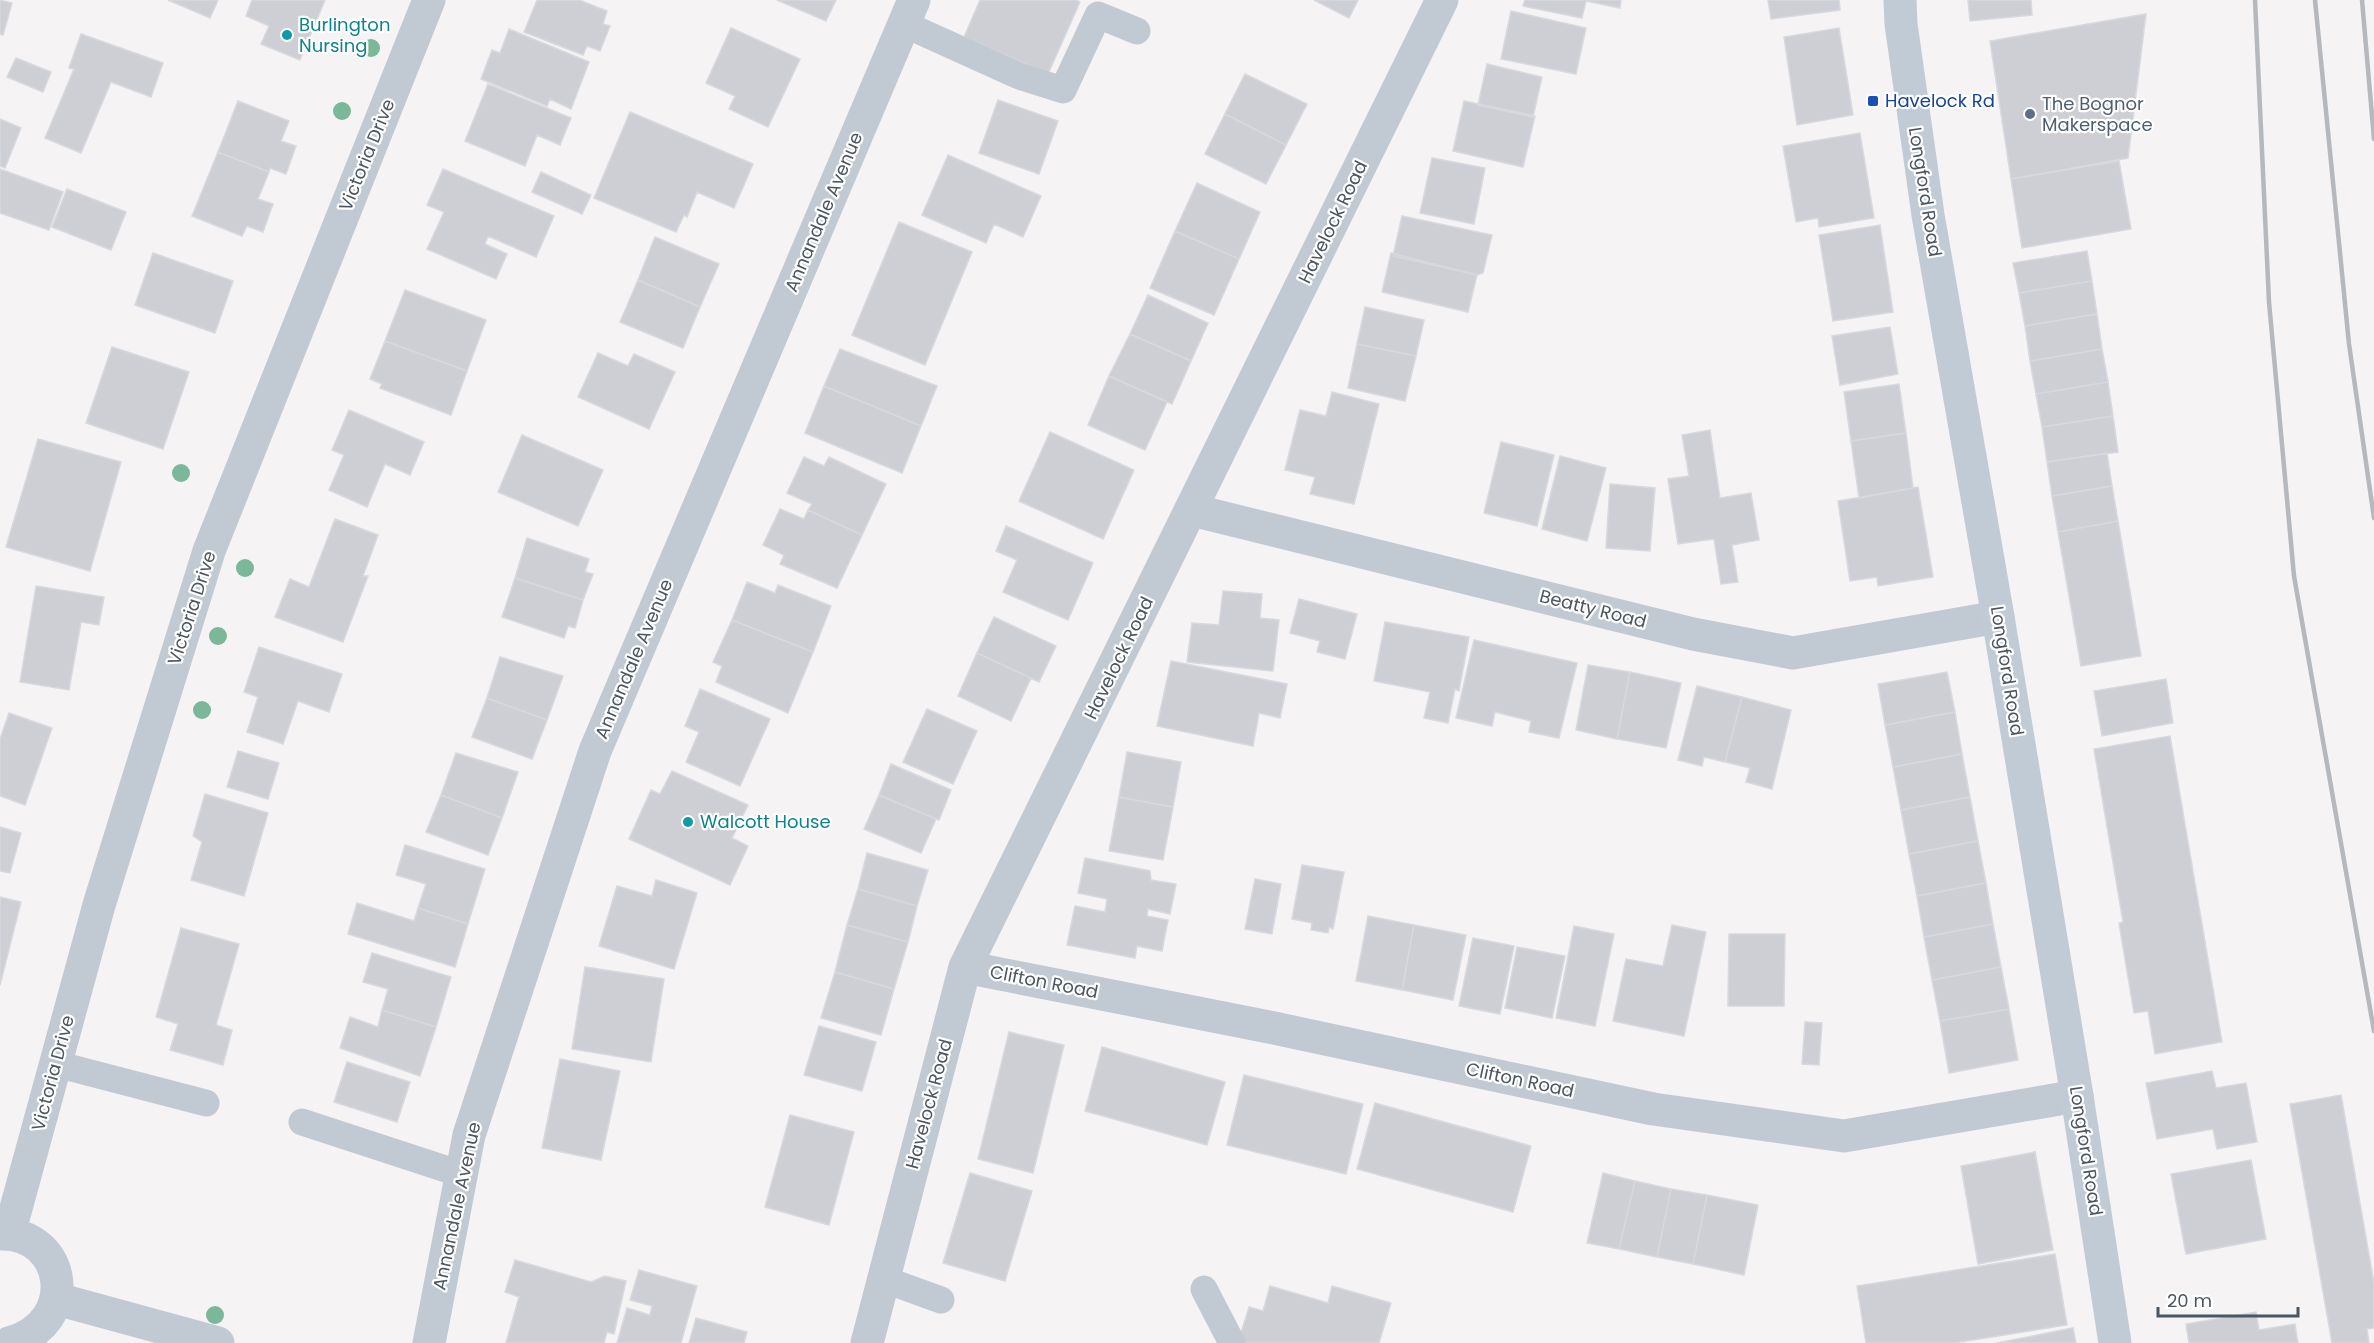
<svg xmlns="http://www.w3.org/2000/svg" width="2374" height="1343" font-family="Poppins,sans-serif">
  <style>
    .building { fill: #cdcfd5; stroke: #d7d9de; stroke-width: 1.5 }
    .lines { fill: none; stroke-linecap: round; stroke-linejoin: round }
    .service { stroke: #c1cad2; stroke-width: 27 }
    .minor { stroke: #c1cad2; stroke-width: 33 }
    .tertiary { stroke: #c1cad2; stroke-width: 33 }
    .secondary { stroke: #c1cbd6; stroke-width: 33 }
    .rail { stroke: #b5b8bd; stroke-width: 4.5 }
    .tree { fill: #7bb799 }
    .culture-dot { fill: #0f9aa8; stroke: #fff; stroke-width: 2 }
    .transit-dot { fill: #1a4fb4; stroke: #fff; stroke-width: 2 }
    .service-dot { fill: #5c6f8a; stroke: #fff; stroke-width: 2 }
    .labels { text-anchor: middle; stroke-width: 4.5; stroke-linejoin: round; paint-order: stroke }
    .culture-label { font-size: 18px; fill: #0d838f; stroke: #fff; text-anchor: start }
    .transit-label { font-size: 18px; fill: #164399; stroke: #fff; text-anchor: start }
    .service-label { font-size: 18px; fill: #4e5e75; stroke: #fff; text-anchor: start }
    .street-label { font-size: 18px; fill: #4a5661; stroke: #fff }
  </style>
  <rect width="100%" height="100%" fill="#f5f3f3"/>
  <!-- building -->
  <path class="building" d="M0 0 12 3 3 35 0 34Z
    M168 0H218L210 18Z
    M252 0H325L300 60 261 44 269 26 246 16Z
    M537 0H579L607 11 603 24 610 26 600 51 587 46 583 55 524 32Z
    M777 0H836L826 21Z
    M980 0H1076L1080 2 1048 74 964 37Z
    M1314 0H1358L1349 18Z
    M1525 0H1621L1620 8 1586 1 1582 18 1523 6Z
    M1768 0H1839L1840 10 1771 19Z
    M1968 0H2031L2032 15 1970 21Z
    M1511 11 1586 28 1576 74 1501 59Z
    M2146 14 2128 158 2011 179 1990 41Z
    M731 28 800 59 768 127 729 109 735 96 706 83Z
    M1839 28 1853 115 1797 125 1784 37Z
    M509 29 589 62 571 109 550 99 547 106 481 79 492 50 500 53Z
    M81 34 163 63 151 97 111 82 81 153 45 138 74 69 69 68Z
    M16 58 51 72 43 92 7 77Z
    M1487 64 1542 77 1533 117 1478 105Z
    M1245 74 1307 104 1286 145 1225 114Z
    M488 84 571 118 560 145 537 135 525 166 465 141Z
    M998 100 1058 121 1039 174 979 153Z
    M238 101 289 121 281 141 296 146 286 174 270 168 269 172 218 152Z
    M1464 101 1535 116 1523 167 1453 151Z
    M630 112 753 164 734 208 697 192 687 217 684 215 676 232 594 198Z
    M1225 114 1286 145 1266 184 1205 154Z
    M0 119 21 128 5 168 0 166Z
    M1860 133 1874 218 1819 227 1818 218 1796 222 1783 146Z
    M218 152 269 172 258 199 273 204 263 232 247 226 242 236 192 216Z
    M948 155 1041 196 1023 237 994 224 986 243 922 215Z
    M1432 158 1485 168 1474 224 1420 213Z
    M2119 161 2131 229 2022 248 2011 179Z
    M0 169 63 192 49 230 0 213Z
    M443 169 554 216 536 257 488 236 485 244 507 254 496 279 427 249 444 212 427 205Z
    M541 172 591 195 582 214 532 192Z
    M1197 183 1260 212 1239 259 1175 231Z
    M67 189 126 212 111 250 52 227Z
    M1402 216 1492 235 1483 273 1477 275 1393 256Z
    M899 222 972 252 925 365 852 335Z
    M1880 225 1893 312 1833 321 1819 235Z
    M1175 231 1239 259 1214 315 1150 288Z
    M655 237 719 264 700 307 638 280Z
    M2087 251 2092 281 2019 293 2013 263Z
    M153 253 233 281 215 333 135 305Z
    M1391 253 1477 275 1468 312 1382 292Z
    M638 280 700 307 683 348 620 322Z
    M2092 281 2097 314 2025 326 2019 293Z
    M405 290 486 320 467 371 385 341Z
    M1148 295 1208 323 1191 361 1130 334Z
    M1365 307 1424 320 1416 356 1357 344Z
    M2097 314 2102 349 2030 361 2025 326Z
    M1890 327 1898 374 1840 385 1832 336Z
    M1130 334 1191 361 1172 404 1109 376Z
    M385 341 467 371 451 415 380 388 382 384 370 379Z
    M1357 344 1416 356 1405 401 1348 388Z
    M112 347 189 372 163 449 86 423Z
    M840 349 937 386 921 426 824 386Z
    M2102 349 2108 382 2036 394 2030 361Z
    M598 353 628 366 634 354 675 372 649 429 578 397Z
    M1109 376 1167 402 1145 450 1088 425Z
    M2108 382 2113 416 2042 427 2036 394Z
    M1899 384 1906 433 1851 441 1844 392Z
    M824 386 921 426 902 473 805 433Z
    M1332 392 1379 404 1354 504 1310 494 1315 477 1285 470 1300 410 1326 416Z
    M349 410 424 442 410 475 385 464 367 507 329 490 344 455 332 450Z
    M2113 416 2118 452 2047 462 2042 427Z
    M1710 430 1720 498 1751 493 1759 540 1732 545 1738 582 1721 584 1714 539 1678 544 1668 479 1689 476 1682 435Z
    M1050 432 1134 470 1103 539 1019 501Z
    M1906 433 1913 488 1859 498 1851 441Z
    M522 435 603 470 578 526 498 492Z
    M38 439 121 462 90 571 6 547Z
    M1501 442 1554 455 1537 526 1484 513Z
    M2107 453 2112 486 2052 496 2047 462Z
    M1560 456 1606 468 1587 541 1542 529Z
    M804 457 824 466 829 457 886 484 862 535 808 510 812 504 787 493Z
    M1610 484 1655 488 1650 551 1606 548Z
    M2112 486 2118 521 2058 532 2052 496Z
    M1918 487 1933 577 1878 586 1877 577 1850 581 1838 501Z
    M780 509 804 519 808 510 862 535 837 588 780 564 784 555 763 545Z
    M335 519 378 535 363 576H368L343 642 275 617 290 579 309 587Z
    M2118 521 2141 656 2081 666 2058 532Z
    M1006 526 1093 563 1068 620 1003 592 1017 560 996 551Z
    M527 538 589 559 585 572 593 574 583 600 515 578Z
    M515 578 583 600 575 628 568 626 564 638 502 617Z
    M747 582 775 593 778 585 831 606 813 652 732 620Z
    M36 586 104 597 99 625 81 622 69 690 20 682Z
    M1223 591 1262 594 1260 618 1279 620 1273 671 1187 662 1192 623 1219 625Z
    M1299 599 1357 614 1345 659 1317 652 1320 641 1290 633Z
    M994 617 1056 646 1039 682 977 653Z
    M732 620 813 652 788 713 716 682 722 666 713 662Z
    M1385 622 1469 637 1459 691 1455 689 1448 723 1424 718 1430 692 1374 681Z
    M1474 640 1577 663 1559 738 1529 732 1531 721 1495 712 1492 726 1456 718Z
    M259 647 342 674 329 712 298 701 283 744 247 732 258 697 244 692Z
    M977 653 1031 678 1011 721 958 696Z
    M500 657 563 676 547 720 487 698Z
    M1171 661 1287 684 1280 718 1259 713 1253 746 1157 726Z
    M1588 665 1630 672 1617 739 1576 730Z
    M1630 672 1681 683 1666 748 1617 739Z
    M1947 672 1955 712 1885 725 1878 684Z
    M2166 679 2173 723 2102 736 2094 691Z
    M1697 686 1742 697 1725 762 1704 757 1702 766 1678 760Z
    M700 689 770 719 740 786 686 762 699 732 685 726Z
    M1742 697 1791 710 1772 789 1746 782 1750 768 1725 762Z
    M487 698 547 720 532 759 472 737Z
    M927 709 977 731 953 784 903 762Z
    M1955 712 1962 754 1893 767 1885 725Z
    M9 713 52 728 25 805 0 796V739Z
    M2170 736 2222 1042 2155 1054 2148 1011 2134 1013 2119 923 2123 922 2094 749Z
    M238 751 279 763 268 799 227 787Z
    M1127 752 1181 762 1173 807 1119 797Z
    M456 753 518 772 502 818 441 795Z
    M1962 754 1970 797 1901 810 1893 767Z
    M891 764 951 790 939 820 879 795Z
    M672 771 748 805 732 838 748 846 730 885 629 839 651 790 660 794Z
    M205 794 268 813 244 896 191 880 202 842 193 836Z
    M441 795 502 818 488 855 426 832Z
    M879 795 936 819 921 853 864 829Z
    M1119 797 1173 807 1163 860 1109 851Z
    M1970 797 1978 841 1909 854 1901 810Z
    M0 827 21 833 10 873 0 871Z
    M1978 841 1986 883 1917 896 1909 854Z
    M405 845 485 869 468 924 418 908 426 884 396 875Z
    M867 853 928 870 917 906 858 889Z
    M1085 858 1150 871 1151 880 1176 884 1170 914 1148 909 1147 916 1168 920 1162 951 1137 946 1135 958 1067 945 1075 906 1105 912 1107 899 1078 893Z
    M1302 865 1344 872 1333 929 1329 927 1328 933 1311 930 1312 923 1292 919Z
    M1255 879 1281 884 1272 934 1245 929Z
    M656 880 697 893 674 969 599 946 617 886 652 896Z
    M1986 883 1993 924 1924 937 1917 896Z
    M858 889 917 906 908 942 847 925Z
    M0 897 21 902 0 985Z
    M357 903 414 921 418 908 468 924 455 967 348 934Z
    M1368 916 1414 925 1402 990 1356 981Z
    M1993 924 2001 967 1932 980 1924 937Z
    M847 925 908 942 894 989 835 972Z
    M1414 925 1466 935 1453 1000 1402 990Z
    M1672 925 1706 932 1684 1036 1613 1021 1626 959 1663 966Z
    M1574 926 1614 934 1595 1026 1556 1018Z
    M181 928 239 944 216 1025 232 1030 223 1065 170 1050 178 1024 156 1017Z
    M1729 934H1785L1784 1006H1728Z
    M1473 938 1514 946 1500 1014 1459 1006Z
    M1517 947 1565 956 1552 1018 1505 1008Z
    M372 953 451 977 436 1027 382 1010 388 989 363 982Z
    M585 967 664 979 651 1062 572 1049Z
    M2001 967 2009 1009 1940 1021 1932 980Z
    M835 972 894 989 881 1035 821 1018Z
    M2009 1009 2018 1060 1949 1073 1940 1021Z
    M382 1010 436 1027 420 1076 340 1048 350 1017 378 1027Z
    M1805 1022 1822 1023 1819 1065 1802 1064Z
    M819 1026 876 1042 862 1091 804 1075Z
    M1009 1032 1064 1045 1033 1173 978 1159Z
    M1102 1047 1225 1082 1207 1145 1085 1111Z
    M560 1059 620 1071 601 1160 542 1148Z
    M347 1062 410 1082 397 1122 334 1102Z
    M2212 1071 2216 1088 2246 1083 2257 1142 2217 1149 2213 1129 2157 1139 2146 1083Z
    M1244 1075 1363 1104 1346 1174 1227 1145Z
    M2341 1095 2374 1283V1328L2367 1329 2369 1343H2332L2290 1104Z
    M1375 1103 1531 1146 1513 1212 1357 1169Z
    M790 1115 854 1132 829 1225 765 1207Z
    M2035 1152 2053 1250 1978 1264 1961 1166Z
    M2251 1160 2266 1239 2186 1254 2171 1174Z
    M970 1173 1032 1191 1005 1281 943 1263Z
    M1603 1173 1635 1181 1619 1249 1587 1243Z
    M1635 1181 1671 1189 1657 1257 1619 1249Z
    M1671 1189 1707 1195 1693 1264 1657 1257Z
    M1707 1195 1758 1205 1744 1275 1693 1264Z
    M2055 1254 2067 1325 1954 1343H1866L1857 1286Z
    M515 1260 591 1282 605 1276 626 1281 614 1334 607 1332 604 1343H506L519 1297 505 1292Z
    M639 1270 697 1286 681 1343H617L627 1308 650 1315 652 1306 630 1300Z
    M1270 1286 1328 1303 1332 1286 1391 1303 1379 1343H1238L1249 1307 1263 1311Z
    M2256 1312 2259 1330 2295 1324 2298 1343H2189L2186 1324Z
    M696 1318 747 1332 744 1343H689Z
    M2073 1328 2076 1343H1997Z"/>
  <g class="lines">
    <!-- service -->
    <path class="service" d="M904 24 1019 76 1063 90 1098 15 1137 31
      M56 1064 206 1103
      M302 1122 461 1174
      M883 1279 941 1300
      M1204 1289 1232 1343"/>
    <!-- minor -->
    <path class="minor" d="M1192 510 1693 634 1793 653 1998 617
      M965 967 1274 1028 1653 1109 1844 1136 2077 1096
      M429 1343 469 1135 595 751 914 0
      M867 1343 965 967 1442 0"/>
    <!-- tertiary -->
    <path class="tertiary" d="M0 1234C66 1232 82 1323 9 1343
      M9 1234 99 905 209 551 429 0
      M57 1299 218 1343"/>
    <!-- secondary -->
    <path class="secondary" d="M1900 0 1901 24 1928 215 1998 617 2077 1096 2115 1343"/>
    <!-- rail -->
    <path class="rail" d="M2255 0 2269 302 2294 576 2374 1031
      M2315 0 2349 344 2374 518
      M2362 0 2374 139"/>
  </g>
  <!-- trees -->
  <g class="tree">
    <circle cx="371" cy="48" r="9"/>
    <circle cx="342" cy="111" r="9"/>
    <circle cx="181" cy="473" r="9"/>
    <circle cx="245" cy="568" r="9"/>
    <circle cx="218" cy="636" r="9"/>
    <circle cx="202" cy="710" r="9"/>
    <circle cx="215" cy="1315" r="9"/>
  </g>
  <!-- markers -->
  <g class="culture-dot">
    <circle cx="287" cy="35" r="6"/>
    <circle cx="688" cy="822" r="6"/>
  </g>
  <rect class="transit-dot" x="1867" y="95" width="12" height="12" rx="3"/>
  <circle class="service-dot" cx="2030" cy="114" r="6"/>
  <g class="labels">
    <!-- culture labels -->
    <g class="culture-label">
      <text x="299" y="31">Burlington<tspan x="299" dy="21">Nursing</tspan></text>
      <text x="700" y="828">Walcott House</text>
    </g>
    <!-- transit labels -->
    <g class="transit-label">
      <text x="1885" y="107">Havelock Rd</text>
    </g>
    <!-- service labels -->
    <g class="service-label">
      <text x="2042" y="110">The Bognor<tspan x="2042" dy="21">Makerspace</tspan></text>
    </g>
    <!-- street labels -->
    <g class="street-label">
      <text transform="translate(367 155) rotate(-68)" y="6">Victoria Drive</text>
      <text transform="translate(1925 192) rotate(81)" y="6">Longford Road</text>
      <text transform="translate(824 212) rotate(-67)" y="6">Annandale Avenue</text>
      <text transform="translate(1333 222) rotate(-64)" y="6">Havelock Road</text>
      <text transform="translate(192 608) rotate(-72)" y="6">Victoria Drive</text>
      <text transform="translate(1593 609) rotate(14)" y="6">Beatty Road</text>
      <text transform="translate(1119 658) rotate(-64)" y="6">Havelock Road</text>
      <text transform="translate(634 659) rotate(-67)" y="6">Annandale Avenue</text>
      <text transform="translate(2007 671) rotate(81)" y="6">Longford Road</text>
      <text transform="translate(1044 982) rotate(11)" y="6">Clifton Road</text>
      <text transform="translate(53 1073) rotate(-75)" y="6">Victoria Drive</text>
      <text transform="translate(1520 1080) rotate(12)" y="6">Clifton Road</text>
      <text transform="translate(929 1104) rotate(-75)" y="6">Havelock Road</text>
      <text transform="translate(2086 1151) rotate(81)" y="6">Longford Road</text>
      <text transform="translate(457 1206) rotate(-78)" y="6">Annandale Avenue</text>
    </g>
  </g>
  <!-- scale -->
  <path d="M2158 1307v9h140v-9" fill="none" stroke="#4a5661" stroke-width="3"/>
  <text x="2167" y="1307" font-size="18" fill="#4a5661" stroke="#ffffff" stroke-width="4.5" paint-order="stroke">20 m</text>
</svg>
